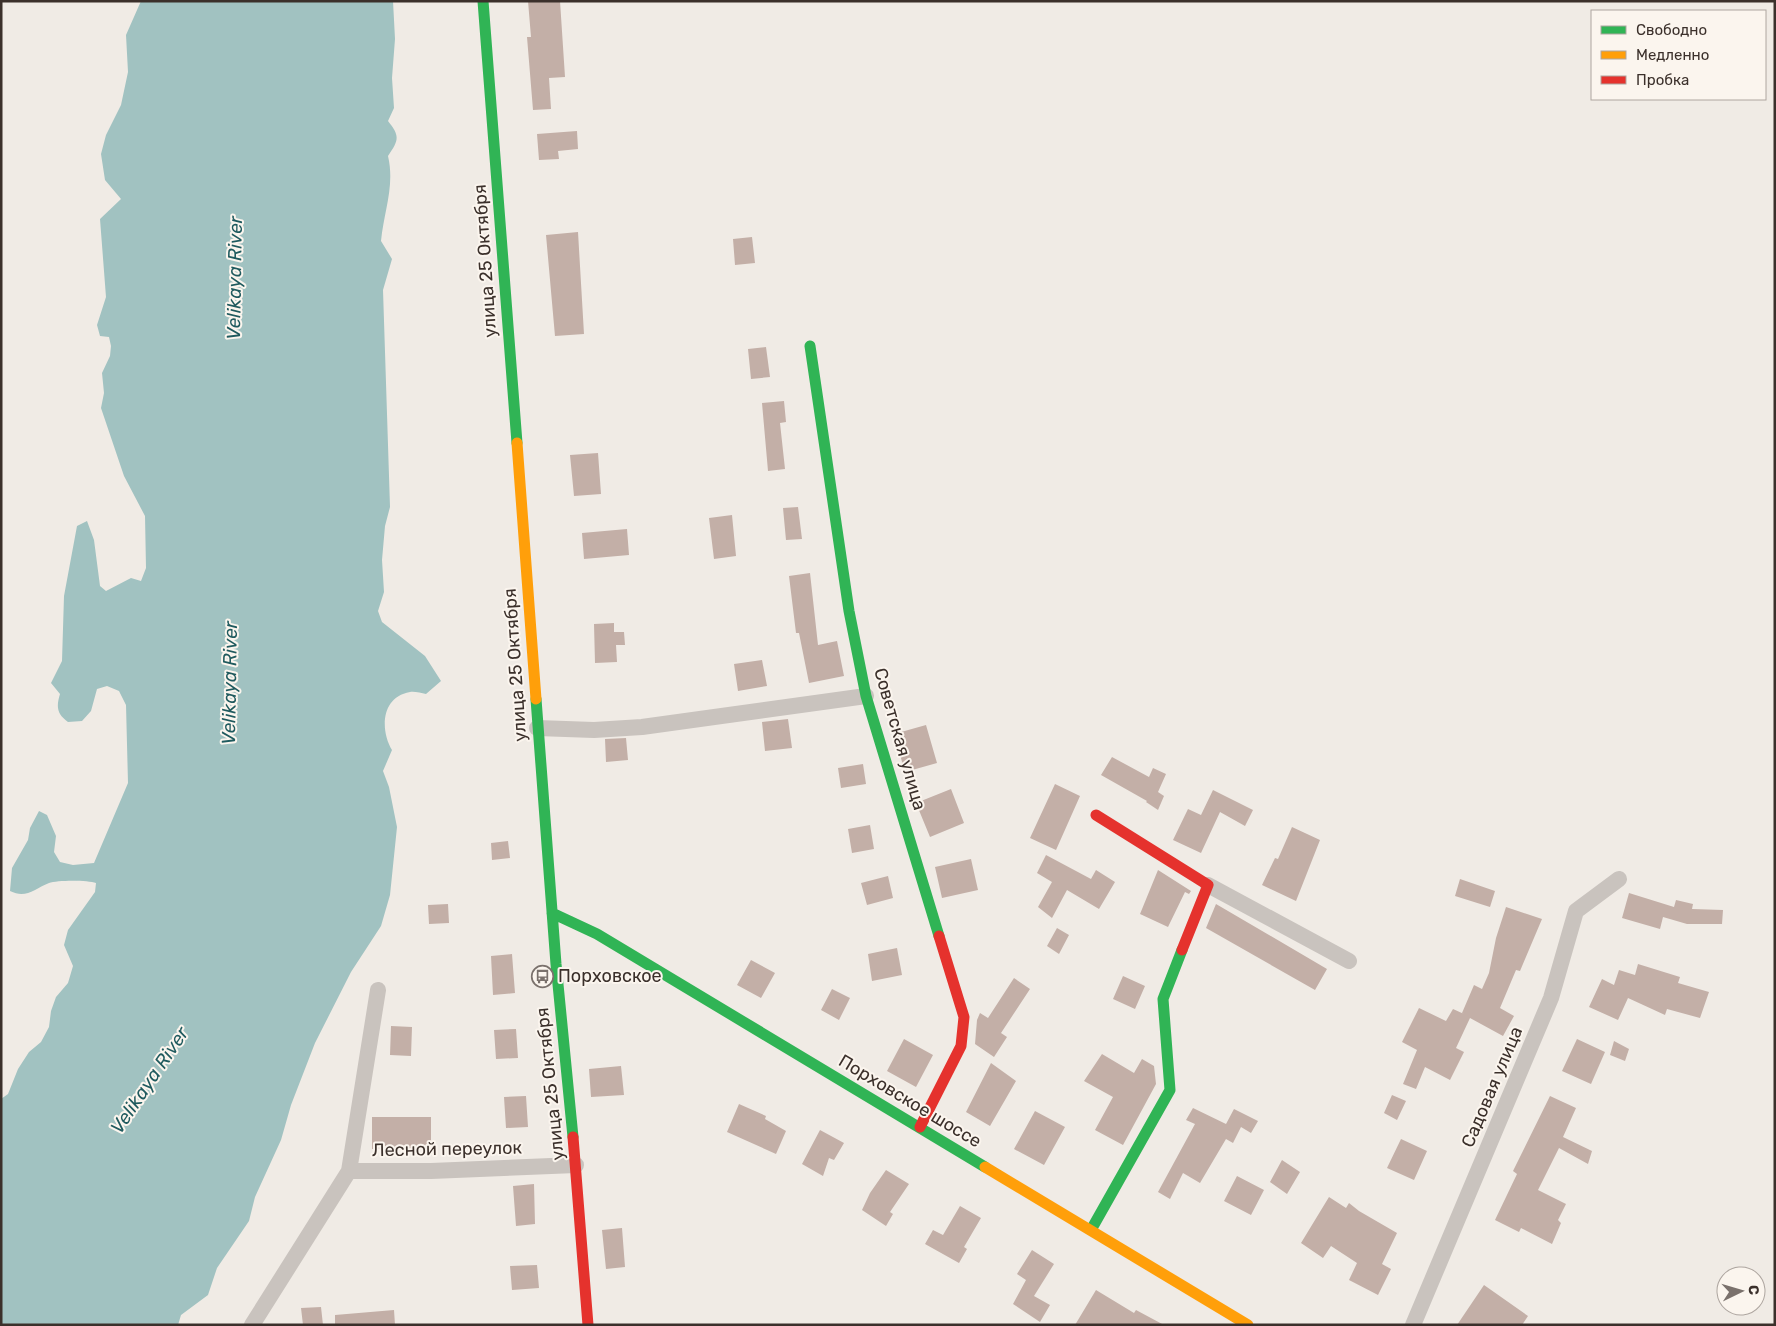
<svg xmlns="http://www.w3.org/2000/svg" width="1776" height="1326" font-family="Rubik,sans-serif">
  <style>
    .water { fill: #a1c2c1 }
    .building { fill: #c3afa7 }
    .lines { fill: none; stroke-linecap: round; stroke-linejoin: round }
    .street { stroke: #c9c3be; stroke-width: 16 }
    .fast { stroke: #30b455; stroke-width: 11 }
    .slow { stroke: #ff9f0a; stroke-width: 11 }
    .jam { stroke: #e5322d; stroke-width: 11 }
    .labels { text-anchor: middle; stroke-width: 4; stroke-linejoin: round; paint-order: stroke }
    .street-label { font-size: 18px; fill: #3b302b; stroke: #fbf5ee }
    .poi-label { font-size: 18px; fill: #3b302b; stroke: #fbf5ee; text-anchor: start }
    .water-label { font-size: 19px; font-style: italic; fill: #1f5a5e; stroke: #fbf5ee }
  </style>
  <rect width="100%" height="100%" fill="#f0ebe5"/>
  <!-- water -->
  <path class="water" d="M141 1H393L395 39 392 78 394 108 388 121C400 136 399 140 388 156 395 186 384 211 381 241L392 259 383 290 390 507 385 526 382 560 384 592 378 611 382 622 425 656 441 681 426 694C421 693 414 691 410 692 381 697 380 730 392 750L383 771 389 787 397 827 390 895 381 926 351 972 315 1043 291 1105 281 1140 255 1197 249 1221 217 1268 208 1295 181 1315 178 1325H1V1099L8 1094 18 1069 29 1052 41 1042 49 1027 51 1011 56 997 68 983 73 966 64 945 68 930 95 892 96 883C88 880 57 880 49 883 34 889 26 899 10 891L12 868 28 840 30 828 39 811 47 815 56 836 54 852 60 862 73 865 94 863 128 783 126 705 119 691 107 686 97 689 91 711 82 721 68 722C57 714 56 707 60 694L51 683 62 661 64 596 77 526 87 521 94 540 100 586 106 591 131 578 141 581 146 568 145 516 124 476 101 408 104 393 102 373 110 356 111 346 109 337 100 336 97 325 106 297 100 219 121 199 105 180 101 154 106 135 121 105 128 72 126 35Z"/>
  <!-- building -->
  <path class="building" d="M528 1H560L565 77 549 78 551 109 533 110 527 37H531Z
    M577 131 578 149 558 151 559 159 539 160 537 134Z
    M578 232 584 334 555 336 546 235Z
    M752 237 755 263 735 265 733 239Z
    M766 347 770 377 751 379 748 349Z
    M784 401 786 422 780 423 785 469 768 471 762 403Z
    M598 453 601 494 574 496 570 455Z
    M798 507 802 539 786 540 783 508Z
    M732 515 736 556 714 559 709 518Z
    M627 529 629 555 584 559 582 533Z
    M810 573 818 645 837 641 844 676 809 683 799 633H796L789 576Z
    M614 623V632H624L625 645H616L617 662 595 663 594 624Z
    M762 660 767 686 738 691 734 664Z
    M788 719 792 748 765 751 762 722Z
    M926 725 937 763 905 772 894 734Z
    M626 738 628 760 606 762 605 739Z
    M1112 757 1149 777 1153 768 1166 774 1158 792 1164 796 1158 810 1146 802 1147 801 1101 775Z
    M863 764 866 784 841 788 838 768Z
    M1055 784 1080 796 1056 850 1030 838Z
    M951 789 964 823 930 837 916 803Z
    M1213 790 1253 810 1245 826 1220 812 1201 853 1173 840 1188 809 1201 815Z
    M870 825 874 849 852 853 848 829Z
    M1292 827 1320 840 1296 901 1262 885 1275 858 1278 859Z
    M508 841 510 858 492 860 491 843Z
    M1046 855 1091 879 1096 870 1115 882 1099 909 1067 890 1052 918 1038 907 1052 882 1037 873Z
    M971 859 978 890 942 898 935 867Z
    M1158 870 1191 891 1189 894 1185 892 1168 927 1140 914Z
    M888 876 893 898 867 905 861 883Z
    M1460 879 1495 891 1490 907 1455 896Z
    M1629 893 1674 907 1676 900 1693 904 1692 909 1723 910 1722 924H1687L1663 917 1660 929 1622 918Z
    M448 904 449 923 429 924 428 905Z
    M1216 904 1327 969 1315 990 1206 928Z
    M1506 907 1542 919 1520 971 1516 970 1500 1008 1514 1016 1503 1036 1470 1018 1456 1048 1464 1052 1450 1080 1425 1067 1416 1089 1403 1084 1417 1050 1402 1042 1419 1008 1446 1021 1453 1009 1464 1014 1462 1013 1474 985 1482 989 1489 973 1496 938Z
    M1057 928 1069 935 1059 954 1047 946Z
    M897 948 902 975 872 981 868 954Z
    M512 954 515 993 493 995 491 956Z
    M751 960 775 973 761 998 737 985Z
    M1638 964 1680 977 1678 983 1709 992 1700 1018 1667 1009 1665 1015 1628 998 1618 1020 1589 1007 1602 979 1614 985 1619 970 1635 975Z
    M1123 976 1145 986 1135 1009 1113 999Z
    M1014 978 1030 989 1001 1033 1007 1037 994 1057 975 1044 977 1020 980 1013 988 1018Z
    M832 989 850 998 839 1020 821 1010Z
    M391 1026 412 1027 411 1056 390 1055Z
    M516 1029 518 1058 496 1059 494 1030Z
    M904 1039 933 1055 916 1087 887 1071Z
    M1577 1039 1605 1052 1591 1084 1562 1071Z
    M1614 1041 1629 1049 1625 1061 1610 1055Z
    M1102 1054 1134 1073 1142 1059 1154 1066 1156 1084 1123 1145 1095 1130 1113 1097 1084 1081Z
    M991 1063 1016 1081 990 1126 966 1112Z
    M621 1066 624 1095 591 1097 589 1069Z
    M1392 1095 1406 1101 1397 1120 1384 1113Z
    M526 1096 528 1127 506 1128 504 1097Z
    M1550 1096 1576 1108 1563 1137 1592 1151 1588 1164 1559 1148 1538 1190 1566 1204 1558 1220 1561 1223 1552 1244 1521 1228 1519 1232 1495 1220 1517 1174 1513 1171Z
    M739 1104 766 1116 765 1119 786 1131 776 1154 727 1132Z
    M1193 1108 1226 1124 1234 1109 1258 1121 1251 1133 1241 1127 1233 1143 1226 1139 1200 1183 1183 1173 1170 1199 1158 1192 1195 1124 1186 1120Z
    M1035 1111 1065 1127 1044 1165 1014 1149Z
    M372 1117H431V1149H372Z
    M820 1130 844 1143 834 1160 829 1158 823 1176 802 1164Z
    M1401 1139 1427 1151 1414 1180 1387 1168Z
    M1282 1160 1300 1172 1287 1194 1270 1182Z
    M886 1170 909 1184 890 1212 893 1214 886 1226 862 1210 870 1193Z
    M1237 1176 1264 1190 1251 1215 1224 1201Z
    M534 1184 535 1224 516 1226 513 1186Z
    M1329 1197 1346 1208 1349 1203 1359 1211 1397 1233 1382 1264 1391 1269 1378 1295 1349 1280 1357 1263 1331 1246 1323 1258 1301 1243Z
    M960 1206 981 1218 964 1247 967 1249 959 1263 925 1244 933 1230 943 1235Z
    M622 1228 625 1267 606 1269 602 1230Z
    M1032 1250 1054 1264 1034 1296 1050 1305 1040 1322 1013 1304 1026 1280 1017 1274Z
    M537 1265 539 1288 512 1290 510 1266Z
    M1484 1285 1528 1316 1522 1325H1457Z
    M1096 1290 1134 1313 1136 1310 1164 1325H1075Z
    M321 1307 323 1325H303L301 1308Z
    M394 1310 395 1325H335V1315Z"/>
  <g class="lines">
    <!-- street -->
    <path class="street" d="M537 728 594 730 642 727 866 696
      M1208 885 1349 961
      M349 1171 378 990
      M252 1325 349 1171H431L576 1165
      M1413 1325 1551 998 1576 911 1619 879"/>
    <!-- fast -->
    <path class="fast" d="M483 1 517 443
      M810 346 849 611 866 696 939 936
      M536 699 556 964 573 1137
      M552 913 597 934 985 1167
      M1091 1230 1170 1090 1163 999 1182 950"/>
    <!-- slow -->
    <path class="slow" d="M517 443 536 699
      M985 1167 1248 1325"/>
    <!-- jam -->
    <path class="jam" d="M1096 815 1208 885 1182 950
      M920 1127 961 1046 964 1017 939 936
      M573 1137 588 1325"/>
  </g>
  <!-- icons -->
  <defs>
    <symbol id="bus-ring" viewBox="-11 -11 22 22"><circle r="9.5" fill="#fbf5ee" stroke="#7a716c" stroke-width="1.5"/><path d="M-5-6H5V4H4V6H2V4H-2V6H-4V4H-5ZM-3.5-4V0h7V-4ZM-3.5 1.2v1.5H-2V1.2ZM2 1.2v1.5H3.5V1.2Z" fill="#7a716c"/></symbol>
  </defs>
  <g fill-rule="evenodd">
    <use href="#bus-ring" x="530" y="964" width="25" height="25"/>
  </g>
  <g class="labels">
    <!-- street labels -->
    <g class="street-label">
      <text transform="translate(485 261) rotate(-94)" y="6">улица 25 Октября</text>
      <text transform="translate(515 665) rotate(-94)" y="6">улица 25 Октября</text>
      <text transform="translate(900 739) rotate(74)" y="6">Советская улица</text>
      <text transform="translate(550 1084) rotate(-96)" y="6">улица 25 Октября</text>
      <text transform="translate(1492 1087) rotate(-67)" y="6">Садовая улица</text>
      <text transform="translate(910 1101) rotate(31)" y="6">Порховское шоссе</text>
      <text transform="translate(447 1149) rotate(-1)" y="6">Лесной переулок</text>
    </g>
    <!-- poi labels -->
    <g class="poi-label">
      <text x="558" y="982">Порховское</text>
    </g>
    <!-- water labels -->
    <g class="water-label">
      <text transform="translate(234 278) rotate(-89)" y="7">Velikaya River</text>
      <text transform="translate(229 683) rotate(-89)" y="7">Velikaya River</text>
      <text transform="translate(149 1080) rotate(-56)" y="7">Velikaya River</text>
    </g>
  </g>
  <!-- border -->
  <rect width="1776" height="1326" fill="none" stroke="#3b302b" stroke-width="5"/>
  <!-- legend -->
  <rect x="1591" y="10" width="175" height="90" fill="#fbf5ee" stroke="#aea6a0"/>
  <rect x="1601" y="26" width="25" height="8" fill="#30b455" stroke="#aea6a0"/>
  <text x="1636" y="35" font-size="15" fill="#3b302b">Свободно</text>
  <rect x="1601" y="51" width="25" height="8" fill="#ff9f0a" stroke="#aea6a0"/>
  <text x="1636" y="60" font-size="15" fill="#3b302b">Медленно</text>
  <rect x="1601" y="76" width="25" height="8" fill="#e5322d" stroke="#aea6a0"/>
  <text x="1636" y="85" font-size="15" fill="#3b302b">Пробка</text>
  <!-- north arrow -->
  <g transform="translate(1741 1291) rotate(85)"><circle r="24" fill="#fbf5ee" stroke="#aea6a0"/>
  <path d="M0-4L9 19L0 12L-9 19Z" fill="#7a716c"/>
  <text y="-8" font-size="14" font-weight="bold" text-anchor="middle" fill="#3b302b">С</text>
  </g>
</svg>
